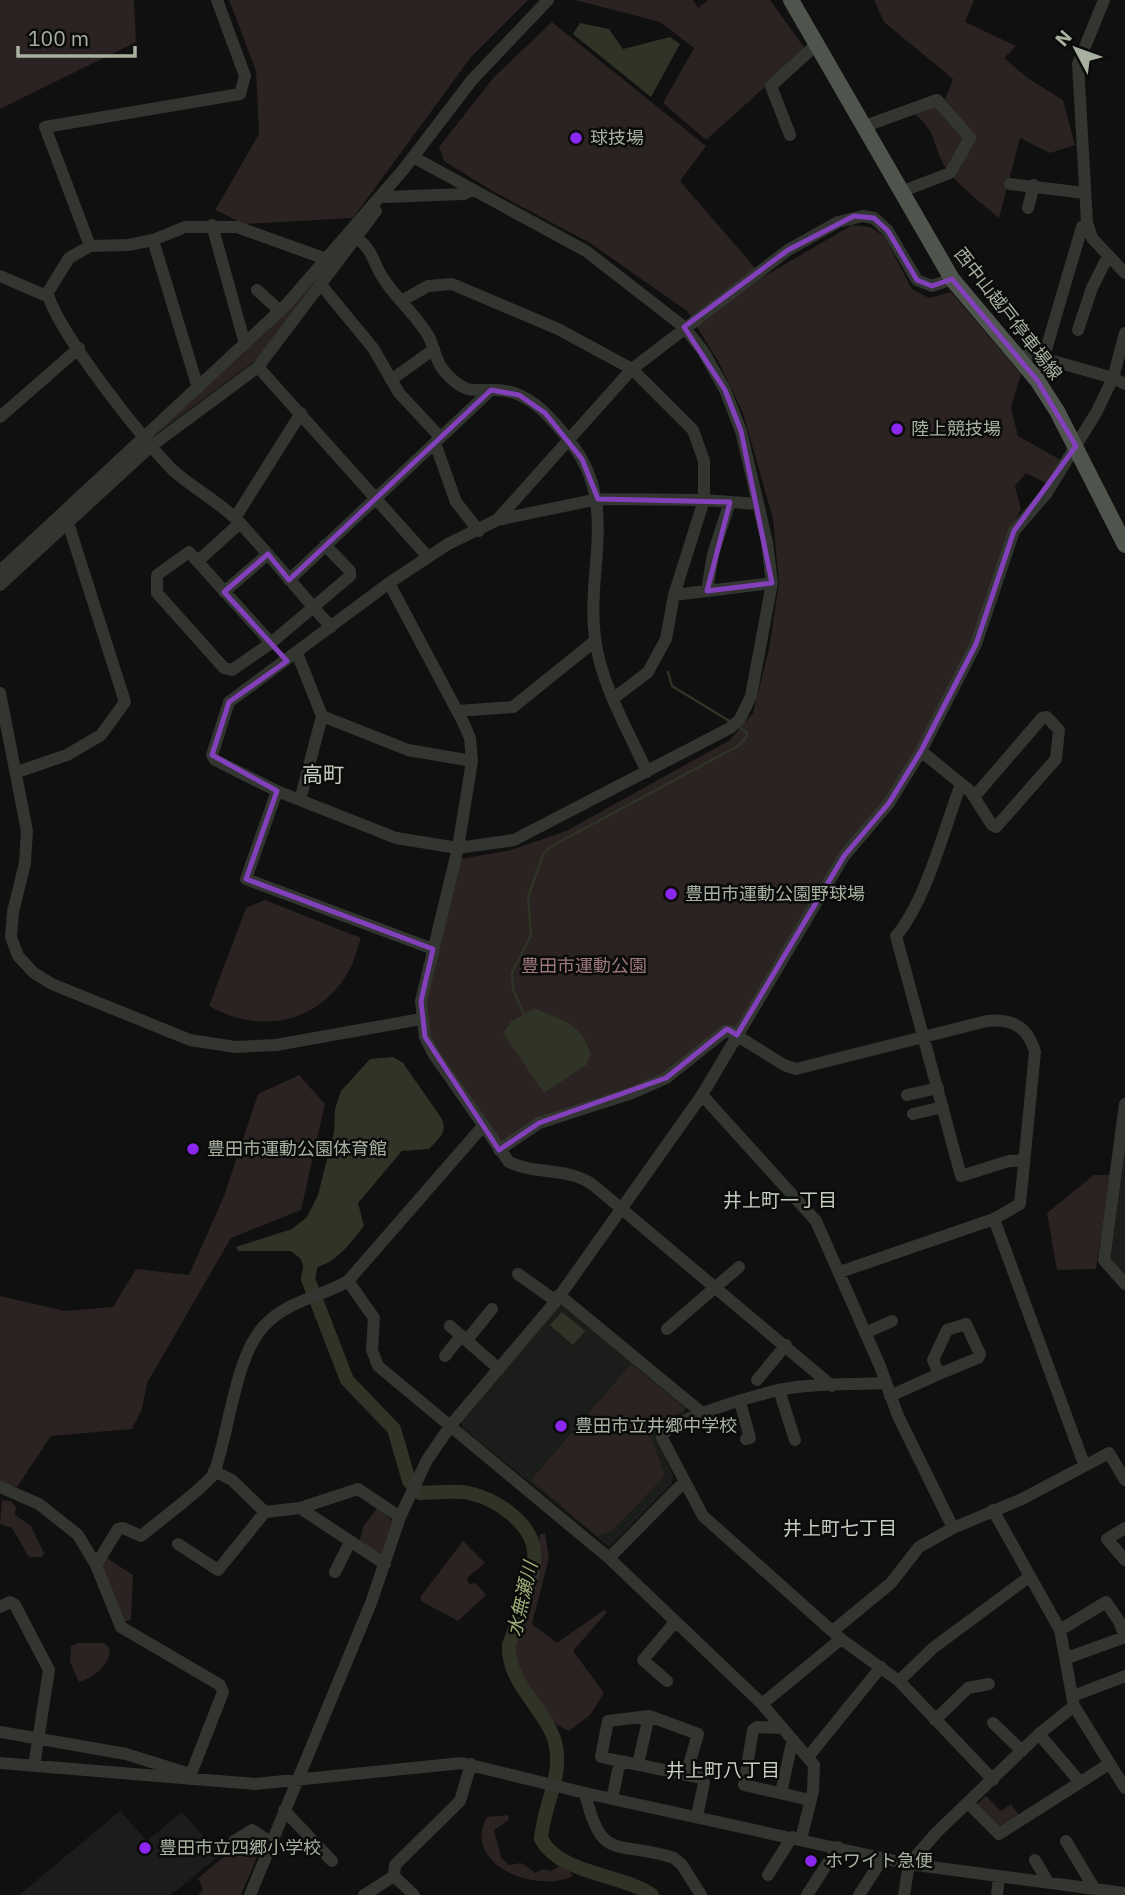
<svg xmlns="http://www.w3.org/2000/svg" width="1125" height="1895" font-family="'IBM Plex Sans','Noto Sans JP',sans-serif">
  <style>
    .built { fill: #1b1d1b }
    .green { fill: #2b2222 }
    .water { fill: #303426 }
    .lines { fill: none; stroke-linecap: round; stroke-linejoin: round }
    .stream { stroke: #303426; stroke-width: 2.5 }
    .river { stroke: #303426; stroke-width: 14 }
    .minor { stroke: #323530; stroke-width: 12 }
    .major { stroke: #4f544c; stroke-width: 16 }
    .marked { fill: none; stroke: #8240ba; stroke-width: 5; stroke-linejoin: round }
    .poi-dot { fill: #8c27f0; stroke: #0a0b0a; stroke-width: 2.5 }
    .labels { text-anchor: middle; stroke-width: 5; stroke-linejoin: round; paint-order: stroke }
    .poi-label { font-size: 18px; fill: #a8b1a0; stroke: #0a0b0a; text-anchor: start }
    .street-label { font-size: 18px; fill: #a8b1a0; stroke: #0a0b0a }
    .park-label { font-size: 18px; fill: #9d777b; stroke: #0a0b0a }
    .neighbourhood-label { font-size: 19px; fill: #c6cdc1; stroke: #0a0b0a }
    .water-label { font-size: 19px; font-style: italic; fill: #9dad76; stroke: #0a0b0a }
    .quarter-label { font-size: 21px; fill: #c6cdc1; stroke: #0a0b0a }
  </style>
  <rect width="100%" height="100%" fill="#0f100f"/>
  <!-- built -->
  <path class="built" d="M1125 1138V1276L1108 1257Z
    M561 1305 686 1407 685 1413 661 1424 655 1433 673 1476 672 1484 609 1547 463 1428 461 1421 557 1306Z
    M120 1811 147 1841 182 1812 220 1855 171 1895H19Z"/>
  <!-- green -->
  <path class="green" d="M0 0H134L136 42 0 109Z
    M229 0H693L698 8 708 0H770L806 50 706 140 663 103 694 48 660 22 575 0H528L471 57 353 218 244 224 215 210 259 134 256 71Z
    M874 0H974L965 22 1016 46 1004 58 1029 79 1063 100 1075 145 1050 153 1020 138 999 218C981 202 957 186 944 165 931 141 939 136 915 114L945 99 953 79 884 22Z
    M552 22 706 146 680 181 763 277 852 225 870 227 884 236 912 289 929 298 951 292 1021 374 1011 408 1018 436 1061 460 1047 484 1026 473 1015 486 1021 509 1004 544 972 642 918 753 738 1031 728 1027 659 1080 498 1144 432 1043 425 1005 460 859 511 850 566 831 730 740 753 713 769 649 779 583 773 519 743 413 718 361 687 311 590 243 494 192 444 161 439 147 494 77Z
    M344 244 259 358 159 432 157 430Z
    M265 900 361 938C357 948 355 960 350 969 320 1024 260 1035 209 1006L246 908Z
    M299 1075 325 1104 301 1210 231 1238 147 1383 142 1409 132 1429 51 1436 17 1487 0 1483V1296L65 1311 113 1307 136 1269 189 1275 224 1196 258 1094Z
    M1094 1175H1110L1096 1269 1057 1270 1047 1213Z
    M631 1364 684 1407V1411C671 1418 654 1422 651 1437L665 1476 612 1531 597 1536 531 1480Z
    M2 1500 11 1501 16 1507 15 1515 31 1526 44 1553 42 1557H29L12 1528 0 1524Z
    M377 1508 393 1521 381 1554 359 1544 363 1527Z
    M545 1533 549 1558 532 1624 557 1643 604 1610 607 1612 573 1651 604 1693 590 1715 569 1731 557 1725 539 1704 512 1662V1646L532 1581 540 1534Z
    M463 1541 485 1563 467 1578 469 1584 476 1583 486 1595 458 1621 421 1601V1596Z
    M105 1557 133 1575 131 1620 124 1622 101 1563Z
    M79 1643H104L110 1649C110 1666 94 1677 79 1682L70 1662 71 1646Z
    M986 1796 1001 1811 1011 1804 1019 1815 998 1827 974 1807Z
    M508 1815 509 1820 494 1830 501 1858 509 1865 521 1863 536 1873 542 1869 551 1871 559 1866 568 1869 573 1876C533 1895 461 1862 487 1817Z
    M242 1846 252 1850 257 1857 241 1895H197L203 1890 198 1878 229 1853Z"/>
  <!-- water -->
  <path class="water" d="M580 23 609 29 623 49 670 37 680 44 651 97 573 34Z
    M534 1008C563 1021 580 1022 591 1054L586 1065 544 1093 503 1033 511 1022Z
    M393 1057 403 1063 440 1116C450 1131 439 1138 429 1149L402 1151 358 1203 364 1226C348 1246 332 1269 304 1269L301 1259 291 1251H238L236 1247 292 1229 307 1217 318 1195 334 1132 335 1109 341 1091 370 1059Z
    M562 1312 585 1331 573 1345 550 1325Z"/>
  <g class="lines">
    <!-- stream -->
    <path class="stream" d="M668 672 672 686 731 722
      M524 1014 513 989 512 973 531 935 528 897 543 855 550 847 738 746 746 738 747 732 737 726"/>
    <!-- river -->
    <path class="river" d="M313 1253 308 1279 347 1380 394 1429 409 1481 420 1493C435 1493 454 1490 469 1493 496 1499 531 1522 534 1551 537 1575 517 1621 509 1645 507 1684 545 1707 555 1742 564 1775 543 1806 541 1839 561 1875 620 1873 652 1895"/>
    <!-- minor -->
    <path class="minor" d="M1104 0 1078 64 1087 223 1092 238 1125 273
      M865 126 937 100 970 138 950 173 903 191
      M790 135 771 86 817 44
      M413 157 586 251 684 327 703 351 725 390 741 431 767 542 772 583 751 696 740 719 730 728 514 840 458 848 396 838 277 791 215 760 212 755 229 702 389 583 448 544 497 520 632 369 788 250 838 222 863 216 874 218 888 231 917 280 932 286 952 279
      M1010 184 1085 193
      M385 197 464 194 471 190
      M1028 208 1034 185
      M212 225 245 344
      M358 239C373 250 373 263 383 278 396 299 417 315 429 337 434 347 436 362 444 371 471 402 478 384 511 392 537 399 555 423 571 443 619 504 586 569 595 638 601 685 628 730 647 772
      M153 240 198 388
      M90 246 45 127 240 94 245 76 217 0
      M326 259 237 227H185L153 240 128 245 90 246 69 258 48 292C50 322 150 450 176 473 196 490 221 503 239 522 271 556 299 592 331 627
      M0 276 49 297
      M322 286 373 348 399 393 440 437
      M257 290 280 311
      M401 301 428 286 452 284 558 329 632 369 693 430 704 461V500L674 595 666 639 648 672 614 698
      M1078 330 1092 288 1108 256
      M1019 358 1029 354 1113 378 1125 384
      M258 367 428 557
      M391 380 434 349
      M1037 380 1082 227 1087 223
      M0 417 79 348
      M435 443 456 502 479 531
      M235 518 301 413
      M497 520 598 499 704 500 758 504
      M198 561 240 523
      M0 571 286 305 403 170 472 80 548 0
      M289 580 491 390
      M389 583 463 722 470 738 472 761 458 848 421 1001 425 1037 433 1053 509 1162C536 1175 566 1167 592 1184L832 1386
      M0 585 150 447 258 367 376 211
      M707 591 713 554 730 502
      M224 592 268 554
      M674 595 772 583
      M271 643 189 552 157 575V593L224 668 232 670 271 643 350 576V571L325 545
      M297 653 322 716 300 800
      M0 693 27 831 25 863 13 912 11 937 18 956 34 973 52 984 190 1040 235 1047 276 1045 421 1019
      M457 711 513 707 595 641
      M322 716 408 750 472 761
      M921 751 970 791 992 825 996 827 1056 759 1059 730 1047 717 1042 718 974 797
      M17 772 67 755 101 735 125 702 70 529 65 524
      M961 784C944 829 926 901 896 936L961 1176 1009 1161 1024 1160
      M277 791 246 879 433 949
      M702 1095 816 1221 880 1366 898 1416 953 1528
      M907 1095 938 1088
      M1125 1104 1104 1260 1125 1284
      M913 1114 943 1107
      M499 1150 539 1123 632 1093 666 1078 725 1031 731 1032 784 1065 796 1069 987 1021C1012 1018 1028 1027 1035 1052L1020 1204 994 1219 840 1272
      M994 1219 1084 1464
      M518 1274 556 1301
      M348 1281 374 1318 372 1350 378 1366 609 1558 762 1704 814 1765 813 1791 801 1839
      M559 1295 702 1413
      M966 1324 980 1354 978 1358 939 1374 933 1360 947 1330Z
      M450 1326 499 1369
      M667 1329 739 1267
      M865 1333 892 1321
      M467 1340 492 1309
      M445 1356 461 1336
      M757 1380 786 1345
      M886 1383C851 1385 812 1383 778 1390 758 1395 664 1420 662 1438L703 1516 841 1639 899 1681 993 1780
      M779 1390 795 1440
      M890 1396 939 1374
      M740 1402 750 1438 746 1439
      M214 1471 232 1480 265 1512 300 1508 385 1564
      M0 1487 39 1504 78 1535 96 1565 121 1627 220 1685 223 1692 189 1779
      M300 1508 358 1489 400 1517
      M993 1510 1060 1630 1074 1706 1125 1788
      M1125 1528 1107 1539 1125 1560
      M178 1544 218 1570 265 1512
      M609 1558 684 1482
      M96 1565 118 1529 123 1528 141 1536C154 1525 209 1484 214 1473 229 1433 235 1356 264 1326 288 1300 319 1298 348 1281L483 1126
      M335 1572 350 1542
      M0 1607 10 1602 15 1605 49 1670 34 1766
      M834 1630 891 1583 919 1547 953 1528 1022 1499 1109 1453 1125 1480
      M1060 1630 1106 1602 1119 1621 1125 1637
      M1067 1658 1125 1637
      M667 1681 643 1660 675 1622
      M899 1681 933 1648 1029 1577
      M1073 1696 1125 1676
      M762 1704 841 1639
      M935 1720 968 1688 989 1684
      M993 1723 1022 1751
      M783 1728 757 1727 753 1730 744 1785 810 1800
      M0 1732 126 1754 190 1774
      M1039 1734 1079 1781
      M808 1757 881 1667
      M620 1761 601 1757 608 1721 649 1716 698 1734 686 1775
      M0 1763 255 1784 462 1763 585 1793 909 1864 1125 1893
      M638 1764 649 1716
      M585 1793C602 1865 617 1839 674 1858L682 1865 701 1895
      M781 1793 791 1747 795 1743
      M612 1799 620 1761 702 1778 704 1783 697 1816
      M968 1803 999 1834 1109 1764
      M284 1810 332 1861
      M234 1841 252 1830 272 1843
      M1066 1841 1094 1888
      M1035 1860 1048 1882
      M768 1875 792 1837
      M250 1895 371 1603 400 1517 427 1460 451 1425 556 1301 702 1095 844 856 889 803 921 751 976 644 1014 531 1046 494 1096 413 1113 378 1125 333
      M364 1895 394 1876
      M414 1895 394 1876 395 1865 460 1801 471 1764
      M807 1895 838 1847
      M859 1895 883 1858
      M904 1895 909 1864 937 1832 1039 1734 1074 1706
      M997 1895 999 1876"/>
    <!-- major -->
    <path class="major" d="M791 0 952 279 1037 380 1057 411 1125 545"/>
  </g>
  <!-- marked area -->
  <path class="marked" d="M854 216 874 218 888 231 917 280 932 286 952 279 1037 380 1076 446 1014 531 976 644 921 751 889 803 844 856 737 1035 727 1029 666 1078 539 1123 499 1150 425 1037 421 1001 433 949 246 879 277 791 212 755 229 702 287 661 224 592 268 554 289 580 491 390 519 395 545 413 582 459 598 499 730 502 707 591 772 583 741 431 725 390 684 327 788 250Z"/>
  <!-- markers -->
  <g class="poi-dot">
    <circle cx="576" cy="138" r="7"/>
    <circle cx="897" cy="429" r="7"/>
    <circle cx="671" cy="894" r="7"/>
    <circle cx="193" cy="1149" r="7"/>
    <circle cx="561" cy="1426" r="7"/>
    <circle cx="145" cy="1848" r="7"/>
    <circle cx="811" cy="1861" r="7"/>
  </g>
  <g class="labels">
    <!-- poi labels -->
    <g class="poi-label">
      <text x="590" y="144">球技場</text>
      <text x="911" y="435">陸上競技場</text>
      <text x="685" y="900">豊田市運動公園野球場</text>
      <text x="207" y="1155">豊田市運動公園体育館</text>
      <text x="575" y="1432">豊田市立井郷中学校</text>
      <text x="159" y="1854">豊田市立四郷小学校</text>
      <text x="825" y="1867">ホワイト急便</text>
    </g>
    <!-- street labels -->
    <g class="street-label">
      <text transform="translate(1008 314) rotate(52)" y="6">西中山越戸停車場線</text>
    </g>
    <!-- park labels -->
    <g class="park-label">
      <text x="584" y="972">豊田市運動公園</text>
    </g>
    <!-- neighbourhood labels -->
    <g class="neighbourhood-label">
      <text x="780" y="1207">井上町一丁目</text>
      <text x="840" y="1535">井上町七丁目</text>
      <text x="723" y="1777">井上町八丁目</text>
    </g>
    <!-- water labels -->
    <g class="water-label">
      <text transform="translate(522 1599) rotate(-77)" y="7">水無瀬川</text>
    </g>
    <!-- quarter labels -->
    <g class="quarter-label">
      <text x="323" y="782">高町</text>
    </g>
  </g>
  <!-- north arrow -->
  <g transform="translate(1076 49) rotate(311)" stroke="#0a0b0a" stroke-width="5" paint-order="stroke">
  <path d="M0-5L12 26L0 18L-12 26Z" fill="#a8b1a0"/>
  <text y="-10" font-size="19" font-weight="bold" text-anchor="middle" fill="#a8b1a0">N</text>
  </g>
  <!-- scale -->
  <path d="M18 46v10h117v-10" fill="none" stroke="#a8b1a0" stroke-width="3.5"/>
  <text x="28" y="46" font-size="21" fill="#a8b1a0" stroke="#0a0b0a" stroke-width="5" paint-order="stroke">100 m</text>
</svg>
